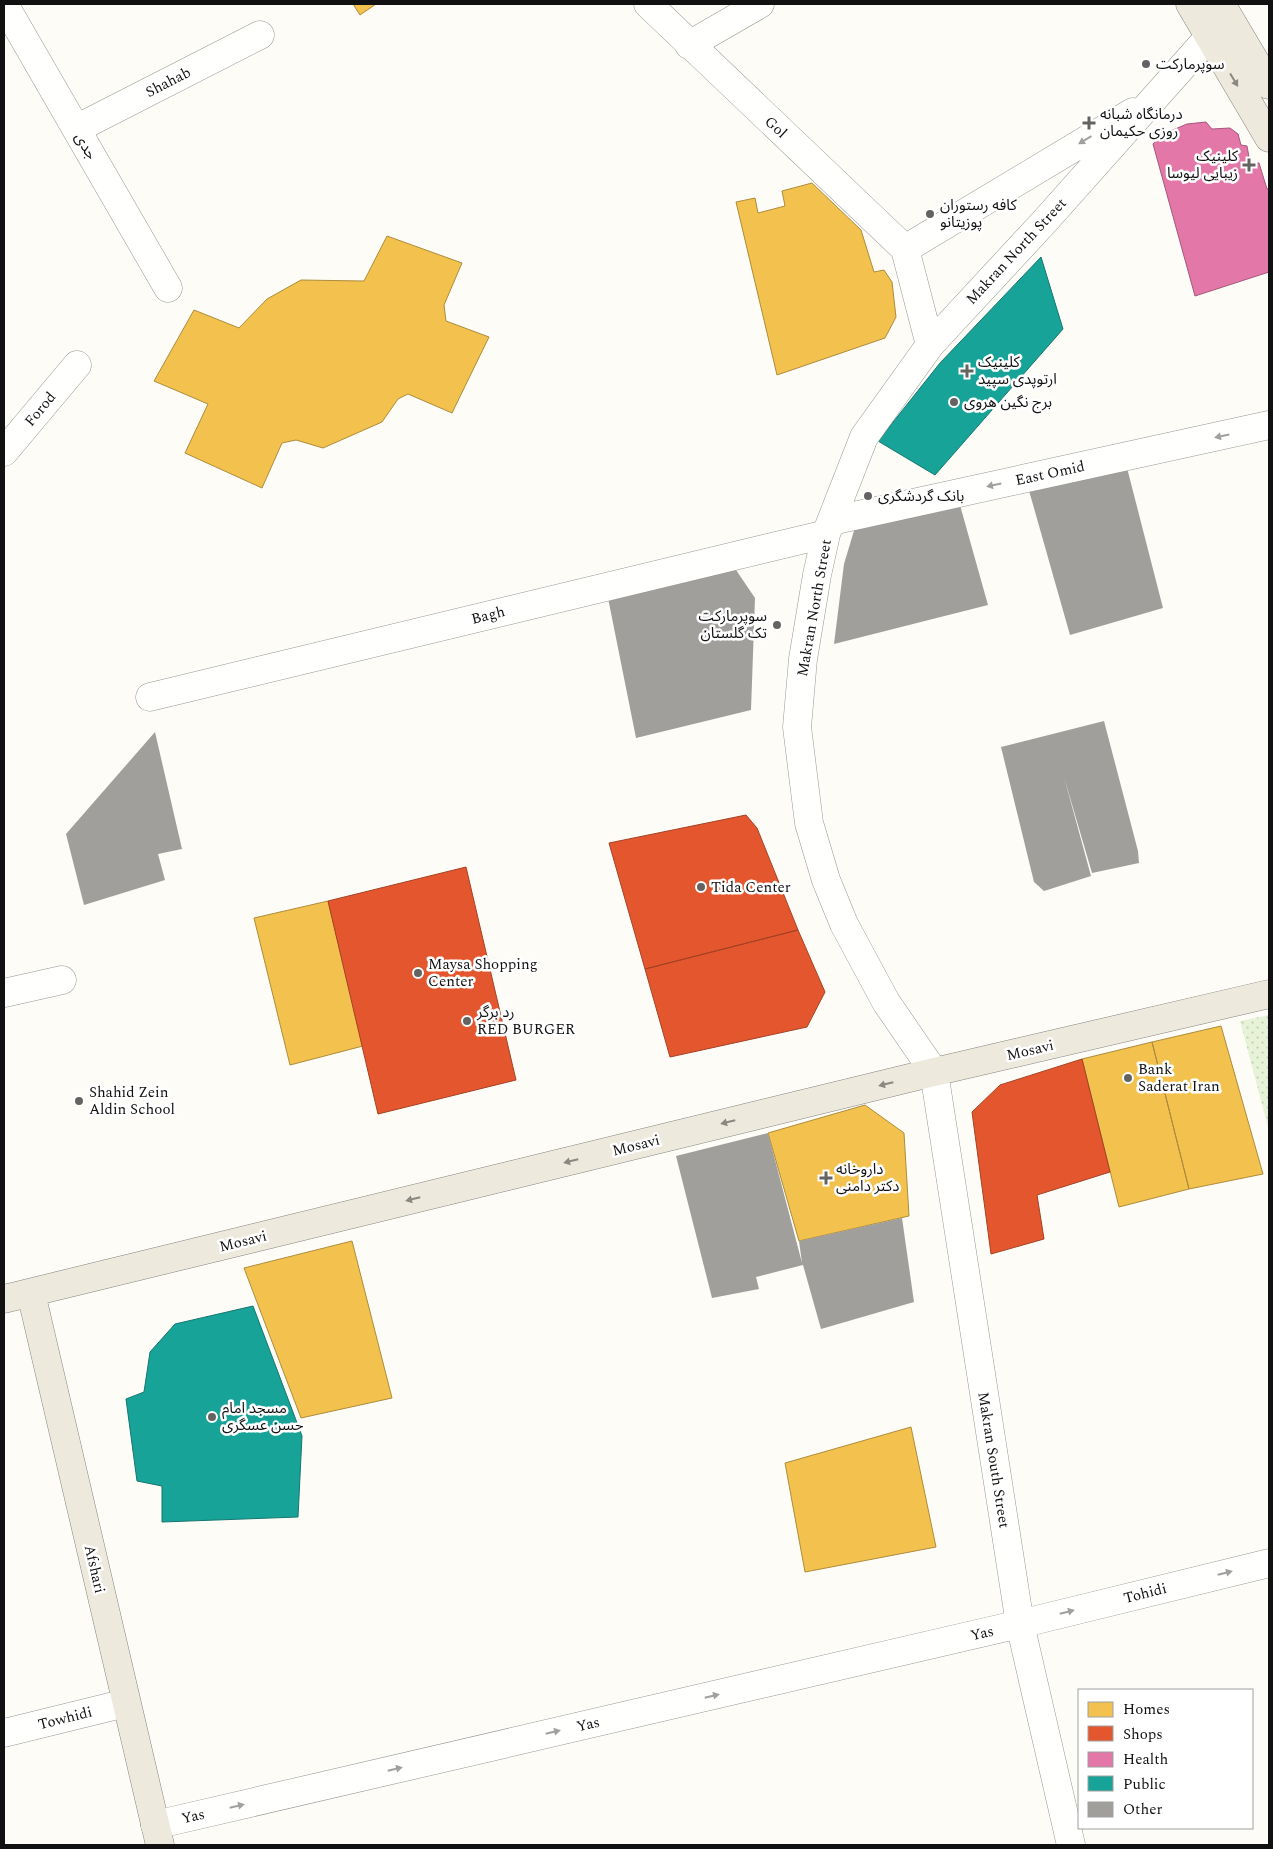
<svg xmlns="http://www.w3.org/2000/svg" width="1273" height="1849" font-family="Spectral,'Noto Sans Arabic',serif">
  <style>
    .park { fill: url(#park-dots) }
    .homes { fill: #f2c14e; stroke: #ae8c3c }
    .shops { fill: #e4572e; stroke: #a54225 }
    .health { fill: #e377a8; stroke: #a4587b }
    .public { fill: #17a398; stroke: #157770 }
    .building { fill: #a19f9c }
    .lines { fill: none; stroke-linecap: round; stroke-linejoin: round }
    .minor-casing { stroke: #979795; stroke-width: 29 }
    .major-casing { stroke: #858482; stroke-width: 29 }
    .minor { stroke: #fffffe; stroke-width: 28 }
    .major { stroke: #ede9dc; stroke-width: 28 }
    .oneway { fill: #8a8881 }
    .oneway2 { fill: #a0a09f }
    .poi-dot { fill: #646362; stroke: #fff; stroke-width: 2 }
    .labels { text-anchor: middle; stroke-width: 5; stroke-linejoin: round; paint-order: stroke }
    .poi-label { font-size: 15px; fill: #111; stroke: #fff; text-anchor: start }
    .street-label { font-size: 15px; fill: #111; stroke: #fff }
  </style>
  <defs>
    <pattern id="park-dots" width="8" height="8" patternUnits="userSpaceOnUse" patternTransform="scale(1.25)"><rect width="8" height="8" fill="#e7f3d7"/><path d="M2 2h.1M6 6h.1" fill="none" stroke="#c5cfb8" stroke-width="1.8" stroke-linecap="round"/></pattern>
  </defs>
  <rect width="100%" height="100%" fill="#fdfcf7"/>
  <!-- park -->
  <path class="park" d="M1269 1015V1131L1240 1021Z"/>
  <!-- homes -->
  <path class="homes" d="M353 4H376L360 15Z
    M812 183 861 230 874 272 884 270 892 282 896 317 885 338 777 375 736 202 755 198 758 213 785 206 782 191Z
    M387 236 462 263 444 305 446 321 489 337 452 413 408 394 398 399 382 422 323 448 296 440 282 443 262 488 185 453 208 404 154 381 194 310 239 328 267 299 301 280 364 281Z
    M328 901 363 1046 290 1065 254 918Z
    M1221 1026 1263 1174 1189 1189 1152 1042Z
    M1152 1042 1189 1189 1119 1207 1082 1059Z
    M865 1105 904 1133 909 1216 799 1241 768 1133Z
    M352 1241 392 1398 301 1418 244 1268Z
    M911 1427 936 1547 805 1572 785 1463Z"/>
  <!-- shops -->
  <path class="shops" d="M746 815 757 828 798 930 645 969 609 843Z
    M466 867 516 1080 378 1114 328 901Z
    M798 930 825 992 807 1027 670 1057 645 969Z
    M1082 1059 1110 1172 1037 1195 1044 1239 991 1254 972 1112 1000 1085Z"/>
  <!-- health -->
  <path class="health" d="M1206 122 1212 129 1230 128 1238 134 1241 145 1247 146 1250 163H1259L1267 189 1269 188V272L1195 296 1153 144 1161 135 1187 124Z"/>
  <!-- public -->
  <path class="public" d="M1041 257 1063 329 935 475 878 441 940 363Z
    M253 1306 302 1436 298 1517 162 1522V1486L137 1481 126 1399 144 1392 150 1352 175 1324Z"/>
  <!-- building -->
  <path class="building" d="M1126 464 1163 608 1070 635 1028 487Z
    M958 498 988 605 834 644 844 564 856 524Z
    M734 567 755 598 751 710 636 738 608 598Z
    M1104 721 1138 851 1139 863 1092 873 1064 777 1091 876 1044 891 1034 882 1001 747Z
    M155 732 182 849 158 854 165 880 84 905 66 834Z
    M768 1133 802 1263 799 1241 902 1218 914 1302 821 1329 803 1265 756 1277 759 1289 712 1298 676 1156Z"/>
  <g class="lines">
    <defs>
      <path id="minor" d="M4 4 168 288
        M648 4 905 249
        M689 45 760 4
        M76 129 260 35
        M905 249 1133 112
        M905 249 930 345
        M4 452 77 365
        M831 521 1269 425
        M150 697 826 534
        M4 993 62 980
        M4 1733 126 1703
        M155 1825 1020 1624 1269 1563
        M1071 1845 1020 1624 934 1072 886 1002 844 924 826 880 809 823 797 727 803 659 817 575 826 534 864 437 930 345 1045 221 1225 19"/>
      <path id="major" d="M1190 4 1269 138
        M1221 4 1269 85
        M31 1293 160 1845
        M4 1299 934 1072 1269 994"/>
    </defs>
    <!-- minor casing -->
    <use href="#minor" class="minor-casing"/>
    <!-- major casing -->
    <use href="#major" class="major-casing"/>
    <!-- minor -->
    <use href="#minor" class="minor"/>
    <!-- major -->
    <use href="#major" class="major"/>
  </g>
  <!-- one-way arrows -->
  <defs><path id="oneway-solid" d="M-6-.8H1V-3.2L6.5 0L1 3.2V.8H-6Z" transform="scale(1.25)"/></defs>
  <g class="oneway">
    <use href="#oneway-solid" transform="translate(1234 80) rotate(59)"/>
    <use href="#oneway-solid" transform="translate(886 1084) rotate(166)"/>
    <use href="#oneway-solid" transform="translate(728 1122) rotate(166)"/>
    <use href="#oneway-solid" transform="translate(571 1161) rotate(166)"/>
    <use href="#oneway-solid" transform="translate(413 1199) rotate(166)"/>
  </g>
  <g class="oneway2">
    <use href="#oneway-solid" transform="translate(1085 140) rotate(149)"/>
    <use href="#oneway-solid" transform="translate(1222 436) rotate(168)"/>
    <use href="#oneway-solid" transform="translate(994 485) rotate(168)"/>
    <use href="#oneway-solid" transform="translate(1225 1573) rotate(-14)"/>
    <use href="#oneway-solid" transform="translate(1067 1612) rotate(-14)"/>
    <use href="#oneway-solid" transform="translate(712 1696) rotate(-13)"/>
    <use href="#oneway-solid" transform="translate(553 1732) rotate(-13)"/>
    <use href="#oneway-solid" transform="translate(395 1769) rotate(-13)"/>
    <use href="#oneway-solid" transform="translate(237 1806) rotate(-13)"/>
  </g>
  <!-- markers -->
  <g class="poi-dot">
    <circle cx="1146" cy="64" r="5"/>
    <path d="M1086.5 115.5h5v5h5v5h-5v5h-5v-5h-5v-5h5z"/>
    <path d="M1246.5 157.5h5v5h5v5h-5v5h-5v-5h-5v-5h5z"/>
    <circle cx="930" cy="214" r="5"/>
    <path d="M964.5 363.5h5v5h5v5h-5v5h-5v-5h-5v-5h5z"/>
    <circle cx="954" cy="402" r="5"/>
    <circle cx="868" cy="496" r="5"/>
    <circle cx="777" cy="625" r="5"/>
    <circle cx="701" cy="887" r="5"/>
    <circle cx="418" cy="973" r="5"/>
    <circle cx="467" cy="1021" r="5"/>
    <circle cx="1128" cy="1078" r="5"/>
    <circle cx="79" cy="1101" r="5"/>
    <path d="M823.5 1170.5h5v5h5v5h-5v5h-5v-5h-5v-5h5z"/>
    <circle cx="212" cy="1417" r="5"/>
  </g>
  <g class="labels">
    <!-- poi labels -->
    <g class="poi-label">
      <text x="1156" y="69">سوپرمارکت</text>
      <text x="1100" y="119">درمانگاه شبانه<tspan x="1100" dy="17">روزی حکیمان</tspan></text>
      <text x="1238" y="161" text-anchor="end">کلینیک<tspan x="1238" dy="17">زیبایی لیوسا</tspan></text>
      <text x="940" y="210">کافه رستوران<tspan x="940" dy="17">پوزیتانو</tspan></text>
      <text x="978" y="367">کلینیک<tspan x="978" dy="17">ارتوپدی سپید</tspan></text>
      <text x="964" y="407">برج نگین هروی</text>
      <text x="878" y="501">بانک گردشگری</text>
      <text x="767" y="621" text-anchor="end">سوپرمارکت<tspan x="767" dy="17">تک گلستان</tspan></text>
      <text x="711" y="892">Tida Center</text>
      <text x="428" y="969">Maysa Shopping<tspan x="428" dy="17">Center</tspan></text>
      <text x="477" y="1017">رد برگر<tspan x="477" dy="17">RED BURGER</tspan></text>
      <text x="1138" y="1074">Bank<tspan x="1138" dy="17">Saderat Iran</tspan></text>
      <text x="89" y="1097">Shahid Zein<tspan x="89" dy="17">Aldin School</tspan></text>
      <text x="836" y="1174">داروخانه<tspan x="836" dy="17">دکتر دامنی</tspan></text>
      <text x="222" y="1413">مسجد امام<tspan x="222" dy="17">حسن عسگری</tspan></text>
    </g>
    <!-- street labels -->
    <g class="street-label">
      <text transform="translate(168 82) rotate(-27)" y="5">Shahab</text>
      <text transform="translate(776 127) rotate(43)" y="5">Gol</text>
      <text transform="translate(86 146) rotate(60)" y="5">جدی</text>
      <text transform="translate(1016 251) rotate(-47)" y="5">Makran North Street</text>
      <text transform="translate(40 409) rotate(-50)" y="5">Forod</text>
      <text transform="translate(1050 473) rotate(-12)" y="5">East Omid</text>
      <text transform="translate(814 608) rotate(-80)" y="5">Makran North Street</text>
      <text transform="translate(488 615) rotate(-14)" y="5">Bagh</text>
      <text transform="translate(1030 1050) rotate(-13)" y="5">Mosavi</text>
      <text transform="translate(636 1145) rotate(-14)" y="5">Mosavi</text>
      <text transform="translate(243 1241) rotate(-14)" y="5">Mosavi</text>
      <text transform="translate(994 1460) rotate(81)" y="5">Makran South Street</text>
      <text transform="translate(95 1569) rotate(77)" y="5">Afshari</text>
      <text transform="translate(1145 1593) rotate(-14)" y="5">Tohidi</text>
      <text transform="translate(982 1633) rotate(-13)" y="5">Yas</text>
      <text transform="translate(65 1718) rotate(-14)" y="5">Towhidi</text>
      <text transform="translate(588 1724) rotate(-13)" y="5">Yas</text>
      <text transform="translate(193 1816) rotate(-13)" y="5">Yas</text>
    </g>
  </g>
  <!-- border -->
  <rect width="1273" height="1849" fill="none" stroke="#111111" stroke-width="10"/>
  <!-- legend -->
  <rect x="1078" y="1689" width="175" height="140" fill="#ffffff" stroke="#a0a0a0"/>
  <rect x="1088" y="1702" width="25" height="15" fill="#f2c14e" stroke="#a0a0a0"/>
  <text x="1123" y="1714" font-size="15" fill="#111111">Homes</text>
  <rect x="1088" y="1726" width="25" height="15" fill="#e4572e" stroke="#a0a0a0"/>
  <text x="1123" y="1739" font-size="15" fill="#111111">Shops</text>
  <rect x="1088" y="1752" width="25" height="15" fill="#e377a8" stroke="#a0a0a0"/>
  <text x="1123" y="1764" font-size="15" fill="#111111">Health</text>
  <rect x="1088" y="1776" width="25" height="15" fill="#17a398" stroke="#a0a0a0"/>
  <text x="1123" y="1789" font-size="15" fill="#111111">Public</text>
  <rect x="1088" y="1802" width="25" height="15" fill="#a19f9c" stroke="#a0a0a0"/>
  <text x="1123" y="1814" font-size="15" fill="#111111">Other</text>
</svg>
